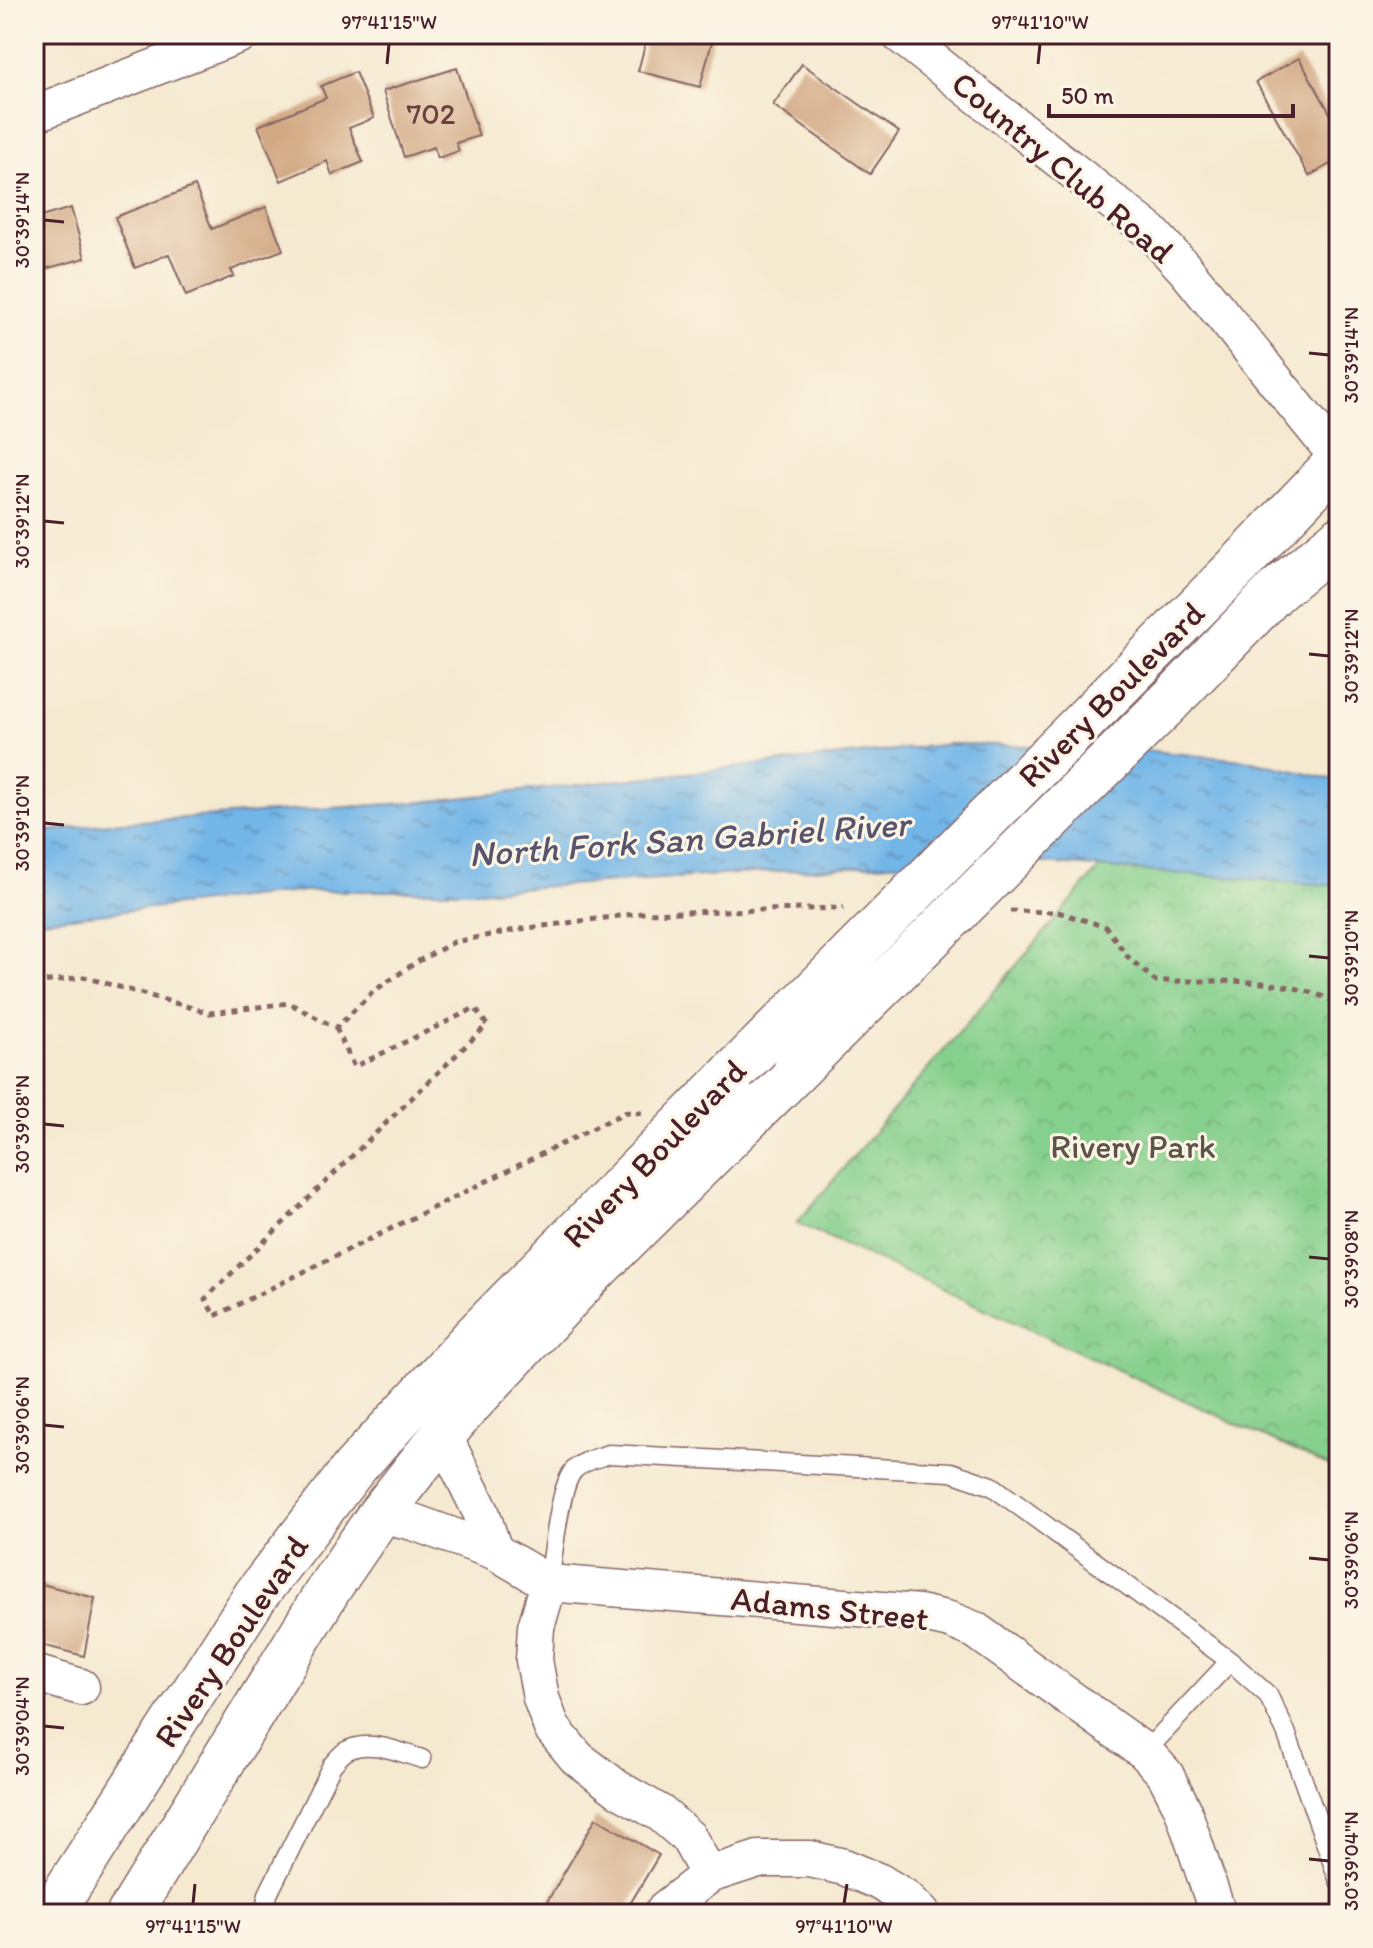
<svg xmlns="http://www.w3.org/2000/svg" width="1373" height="1948" font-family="Itim,sans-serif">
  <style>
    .park { fill: url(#park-crowns); stroke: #68785c; stroke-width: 2 }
    .water { fill: url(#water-ripples); stroke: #5e6a8a; stroke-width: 2 }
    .building { fill: #d2a883 }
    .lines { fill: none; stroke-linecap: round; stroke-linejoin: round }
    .lane-casing { stroke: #866665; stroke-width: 21 }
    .street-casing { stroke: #866665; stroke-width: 39 }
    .secondary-casing { stroke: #866665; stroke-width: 47 }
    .path { stroke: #866665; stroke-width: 5; stroke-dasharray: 6 6; stroke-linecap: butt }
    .lane { stroke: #fff; stroke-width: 18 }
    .street { stroke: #fff; stroke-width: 36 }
    .secondary { stroke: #fff; stroke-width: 44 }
    .secondary-bridge-casing { stroke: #866665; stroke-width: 47; stroke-linecap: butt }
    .secondary-bridge { stroke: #fff; stroke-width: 44 }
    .ticks { fill: none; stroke: #4a1f2b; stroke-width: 3 }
    .labels { text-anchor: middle; stroke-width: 6; stroke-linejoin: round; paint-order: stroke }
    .number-label { font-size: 30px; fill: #6c4141 }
    .street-label { font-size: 34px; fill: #4a1f2b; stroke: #fcf5e5 }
    .park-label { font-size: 34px; fill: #5c5448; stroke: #fcf5e5 }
    .water-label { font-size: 36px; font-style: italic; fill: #58546d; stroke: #fcf5e5 }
    .neatline { fill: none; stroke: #4a1f2b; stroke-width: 3 }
    .ticks-label { font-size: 20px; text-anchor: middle; fill: #4a1f2b }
  </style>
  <defs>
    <pattern id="park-crowns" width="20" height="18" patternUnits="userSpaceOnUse" patternTransform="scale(2)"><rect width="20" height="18" fill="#86d08d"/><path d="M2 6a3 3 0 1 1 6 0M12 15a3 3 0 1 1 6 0" fill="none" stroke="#75b27a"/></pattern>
    <pattern id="water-ripples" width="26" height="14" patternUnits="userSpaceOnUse" patternTransform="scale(2)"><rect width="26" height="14" fill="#72b6e8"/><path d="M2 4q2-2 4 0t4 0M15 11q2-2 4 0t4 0" fill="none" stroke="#6093bc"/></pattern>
  </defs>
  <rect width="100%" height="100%" fill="#fcf5e5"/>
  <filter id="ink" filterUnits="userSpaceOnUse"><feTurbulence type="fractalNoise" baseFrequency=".0125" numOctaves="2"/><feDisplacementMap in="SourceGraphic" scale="16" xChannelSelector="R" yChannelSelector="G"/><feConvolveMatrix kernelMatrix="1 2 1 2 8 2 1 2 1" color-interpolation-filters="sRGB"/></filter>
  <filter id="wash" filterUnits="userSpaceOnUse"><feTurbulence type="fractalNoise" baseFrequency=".006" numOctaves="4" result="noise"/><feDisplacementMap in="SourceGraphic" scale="32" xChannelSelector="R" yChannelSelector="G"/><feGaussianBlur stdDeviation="1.8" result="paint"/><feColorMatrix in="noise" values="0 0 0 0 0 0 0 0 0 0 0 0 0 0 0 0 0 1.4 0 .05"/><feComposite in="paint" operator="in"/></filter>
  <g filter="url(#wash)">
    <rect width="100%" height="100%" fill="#f5e9d0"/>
    <!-- park -->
    <path class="park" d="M1339 866V1471L797 1223 1100 867Z"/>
    <!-- water -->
    <path class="water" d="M950 744 1123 748 1252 761 1339 781V886L980 858 476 891H305L34 921V833L110 823 422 802Z"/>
    <g id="blocks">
      <!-- building -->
      <path class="building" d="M648 34H714L700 87 638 71Z
        M1299 58 1339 129V159L1309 176 1256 82Z
        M802 64 899 132 870 174 773 105Z
        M457 68 479 136 456 143 459 151 438 158 434 147 404 157 383 91Z
        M355 72 374 118 349 128 363 162 332 175 327 161 281 181 258 126 326 98 321 86Z
        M195 186 212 229 266 207 283 250 231 270 234 276 186 296 169 254 135 268 115 217Z
        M71 208 85 258 34 272V219Z
        M34 1582 95 1598 84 1656 34 1643Z
        M596 1818 659 1855 624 1914H540Z"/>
    </g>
  </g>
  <g filter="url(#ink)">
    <use href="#blocks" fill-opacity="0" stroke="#866665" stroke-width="2"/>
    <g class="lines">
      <defs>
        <path id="lane" d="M549 1583C553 1559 559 1485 574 1470 583 1461 597 1458 609 1454L951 1472 992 1486 1230 1661 1268 1695 1286 1732 1339 1881
          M1145 1752 1230 1661
          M268 1914 265 1909 268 1894 332 1765C336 1761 341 1754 346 1751 368 1738 400 1752 422 1759"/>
        <path id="street" d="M899 34 1151 232 1185 269 1339 459
          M34 114 241 34
          M443 1435 481 1512 494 1551
          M380 1514 413 1522 494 1551 549 1583 919 1613 950 1620 975 1630 1145 1752 1165 1774 1182 1807 1218 1914
          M549 1583 536 1627 534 1660 541 1698 552 1728 577 1758 618 1789 660 1813 688 1837 709 1875
          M34 1673 81 1687
          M662 1914 665 1909 709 1875 758 1859H810L844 1867 880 1882 906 1898 922 1914"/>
        <path id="secondary" d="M1168 703 1275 592 1339 539
          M1099 706 1239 565 1339 460
          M51 1914 256 1595 354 1468 471 1340 735 1071
          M129 1914 330 1587 380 1514 421 1462 464 1410 592 1273 795 1072"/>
      </defs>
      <!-- lane casing -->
      <use href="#lane" class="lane-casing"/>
      <!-- street casing -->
      <use href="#street" class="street-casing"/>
      <!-- secondary casing -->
      <use href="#secondary" class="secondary-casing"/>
      <!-- path -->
      <path class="path" d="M1010 911 1058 912 1106 927 1128 957 1155 981C1216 982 1284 975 1339 1004
        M34 983 84 977 210 1013 289 1003 336 1028 374 991 415 963 454 942 521 929 642 913 844 908
        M336 1028 354 1067 475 1008 487 1025 205 1299 215 1316 626 1112 643 1113"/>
      <!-- lane -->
      <use href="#lane" class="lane"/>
      <!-- street -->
      <use href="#street" class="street"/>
      <!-- secondary -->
      <use href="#secondary" class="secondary"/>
      <defs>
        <path id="secondary-bridge" d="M735 1071 1099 706
          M795 1072 1168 703"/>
      </defs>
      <!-- secondary-bridge casing -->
      <use href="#secondary-bridge" class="secondary-bridge-casing"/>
      <!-- secondary-bridge -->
      <use href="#secondary-bridge" class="secondary-bridge"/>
    </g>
  </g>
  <!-- ticks -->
  <path class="ticks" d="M387 64 389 44M1038 64 1040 44M44 220 64 222M1309 353 1329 355M44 521 64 523M1309 654 1329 656M44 823 64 825M1309 956 1329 958M44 1124 64 1126M1309 1257 1329 1259M44 1425 64 1427M1309 1558 1329 1560M44 1726 64 1728M1309 1859 1329 1861M193 1904 195 1884M844 1904 847 1884"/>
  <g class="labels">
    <!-- number labels -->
    <g class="number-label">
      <text x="431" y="124">702</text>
    </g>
    <!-- street labels -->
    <g class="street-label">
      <text transform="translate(1063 167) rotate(40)" y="12">Country Club Road</text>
      <text transform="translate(1111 694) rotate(-45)" y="12">Rivery Boulevard</text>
      <text transform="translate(654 1153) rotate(-46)" y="12">Rivery Boulevard</text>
      <text transform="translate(830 1608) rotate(6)" y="12">Adams Street</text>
      <text transform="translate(231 1641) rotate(-56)" y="12">Rivery Boulevard</text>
    </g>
    <!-- park labels -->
    <g class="park-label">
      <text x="1133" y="1158">Rivery Park</text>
    </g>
    <!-- water labels -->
    <g class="water-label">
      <text transform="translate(689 838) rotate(-4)" y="13">North Fork San Gabriel River</text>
    </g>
  </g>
  <!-- margin -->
  <rect width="1373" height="1948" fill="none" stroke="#fcf5e5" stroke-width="88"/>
  <!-- scale -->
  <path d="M1049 104v12h244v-12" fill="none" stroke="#4a1f2b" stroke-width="4"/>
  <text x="1061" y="104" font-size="24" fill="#4a1f2b" stroke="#fcf5e5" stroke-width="6" paint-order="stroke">50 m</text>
  <rect x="44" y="44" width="1285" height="1860" class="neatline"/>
  <g class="ticks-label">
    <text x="389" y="29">97°41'15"W</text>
    <text x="1040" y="29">97°41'10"W</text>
    <text transform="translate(22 220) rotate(-90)" y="7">30°39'14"N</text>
    <text transform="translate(1351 355) rotate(-90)" y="7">30°39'14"N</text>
    <text transform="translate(22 521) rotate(-90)" y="7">30°39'12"N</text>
    <text transform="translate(1351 656) rotate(-90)" y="7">30°39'12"N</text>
    <text transform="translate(22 823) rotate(-90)" y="7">30°39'10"N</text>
    <text transform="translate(1351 958) rotate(-90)" y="7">30°39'10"N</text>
    <text transform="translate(22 1124) rotate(-90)" y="7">30°39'08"N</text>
    <text transform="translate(1351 1259) rotate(-90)" y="7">30°39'08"N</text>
    <text transform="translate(22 1425) rotate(-90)" y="7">30°39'06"N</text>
    <text transform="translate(1351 1560) rotate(-90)" y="7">30°39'06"N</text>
    <text transform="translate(22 1726) rotate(-90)" y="7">30°39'04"N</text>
    <text transform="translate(1351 1861) rotate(-90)" y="7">30°39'04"N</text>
    <text x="193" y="1933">97°41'15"W</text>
    <text x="844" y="1933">97°41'10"W</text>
  </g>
</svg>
